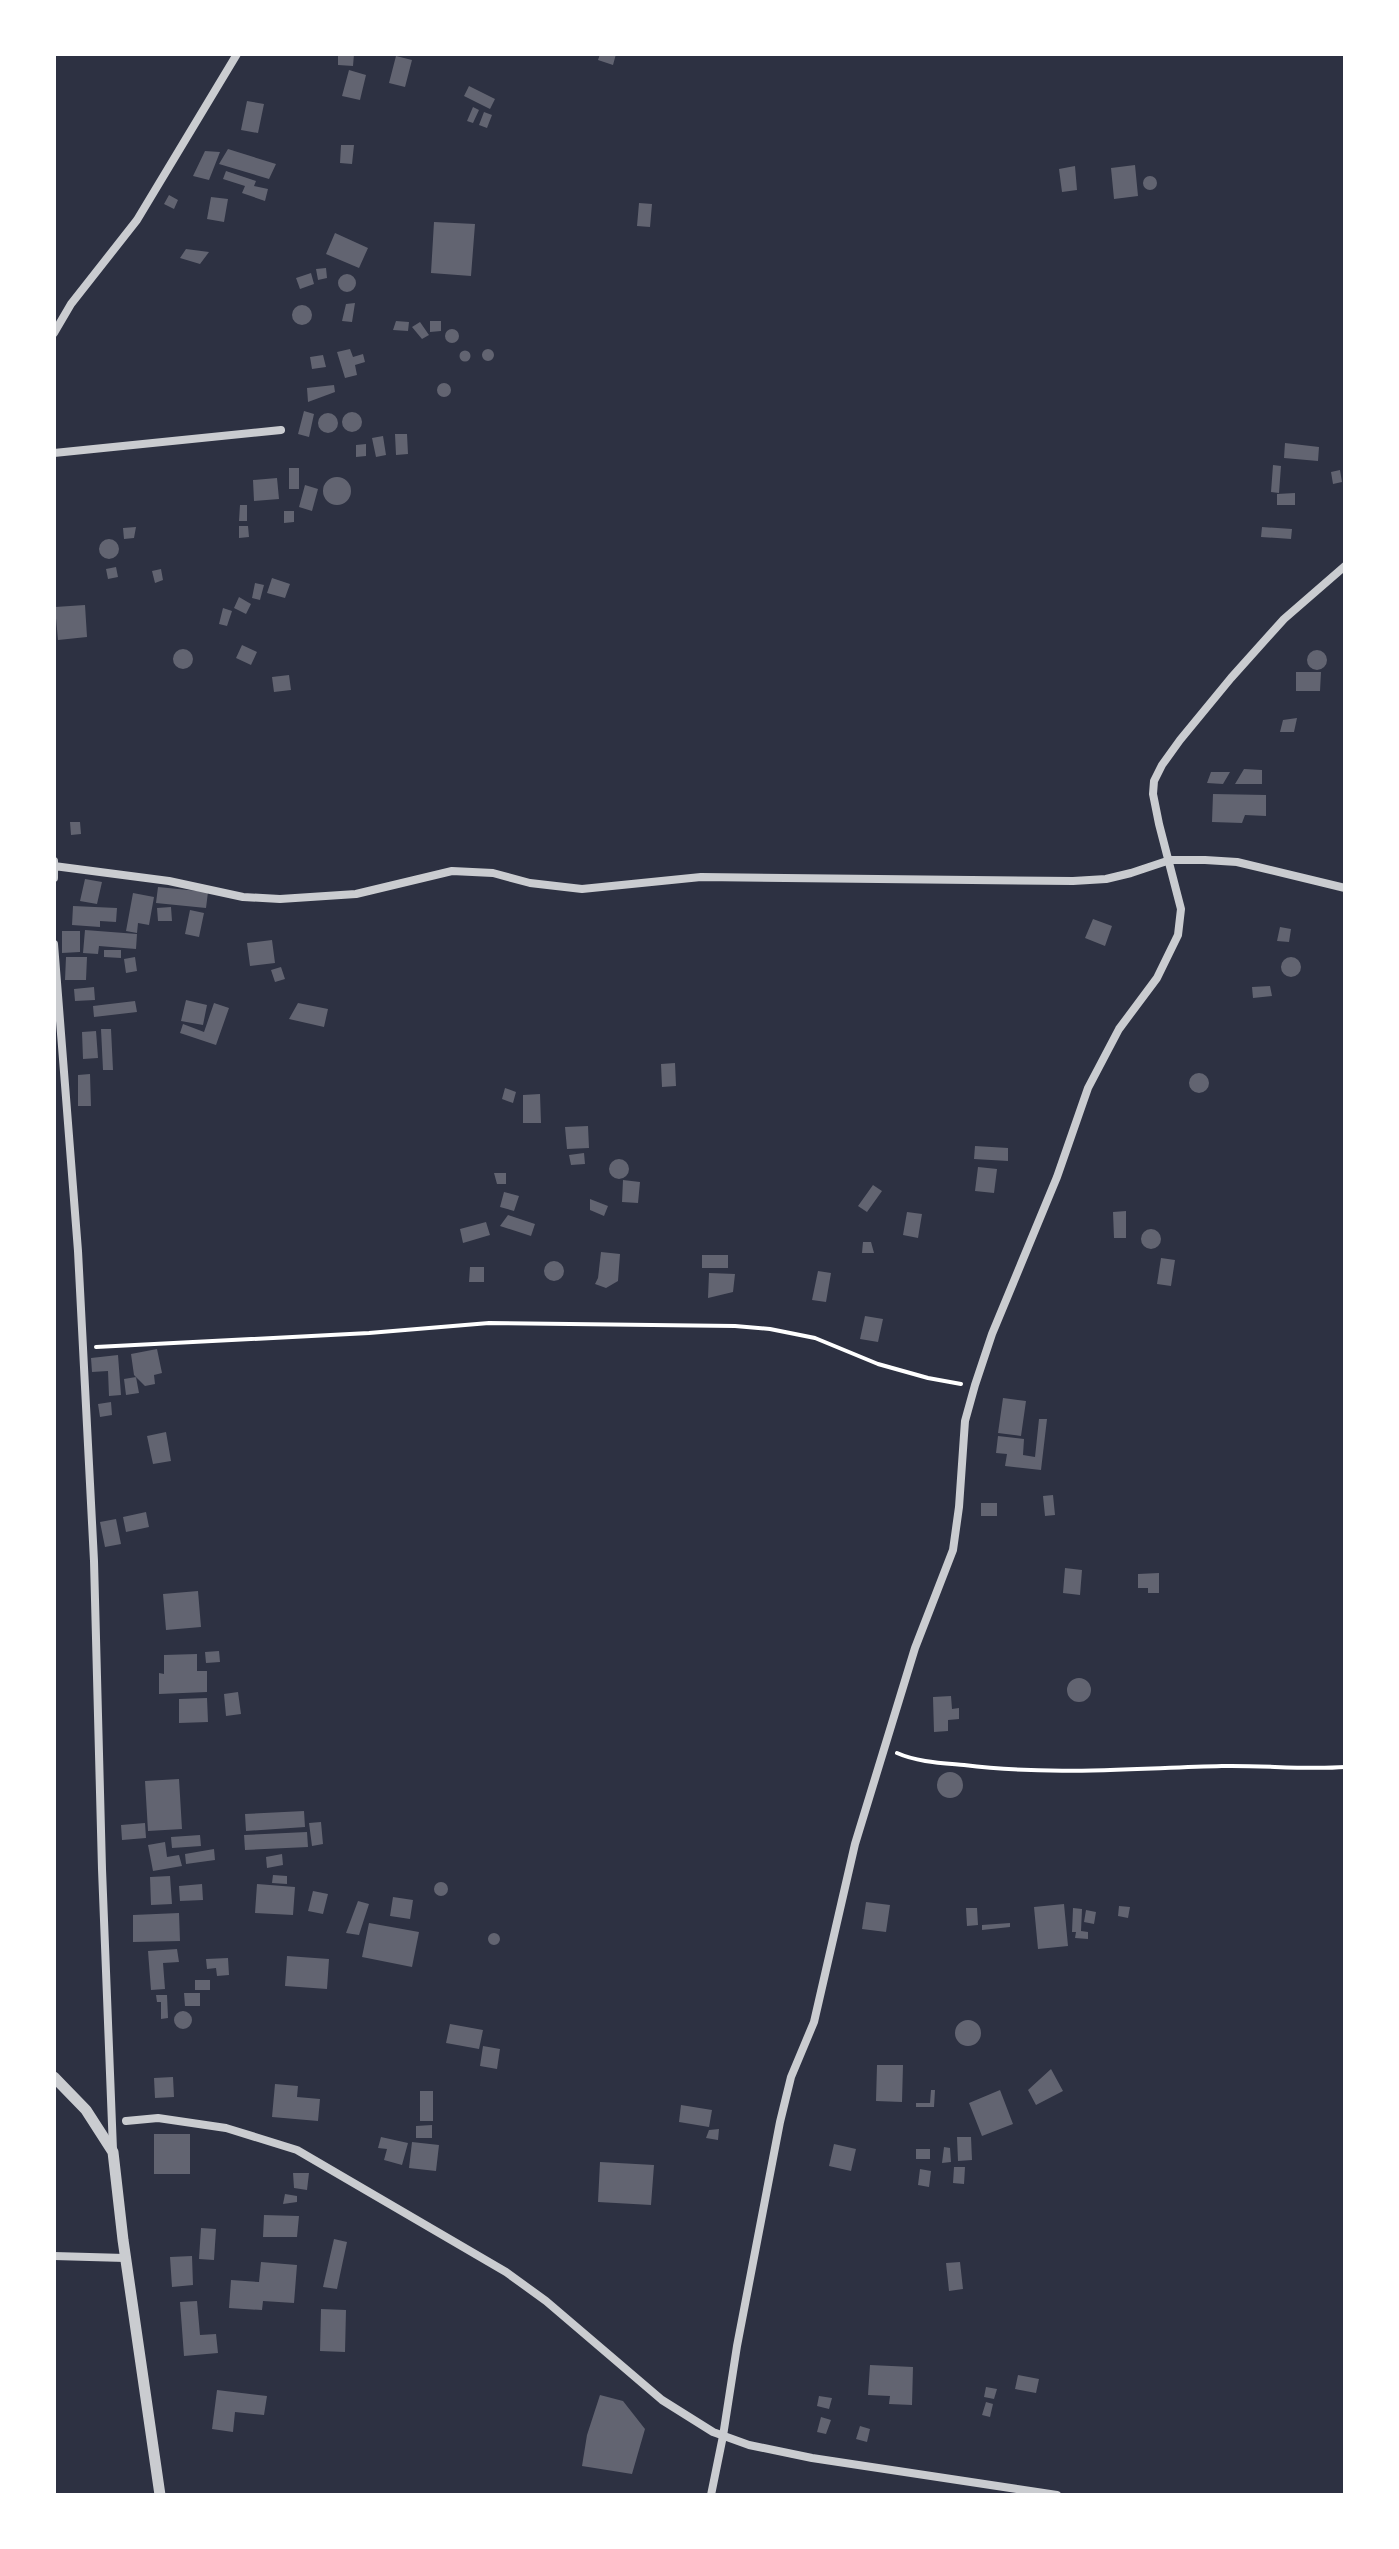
<svg xmlns="http://www.w3.org/2000/svg" width="1399" height="2549" font-family="Karla,sans-serif">
  <style>
    .building { fill: #626471 }
    .lines { fill: none; stroke-linecap: round; stroke-linejoin: round }
    .path { stroke: #fff; stroke-width: 4 }
    .minor { stroke: #caccd0; stroke-width: 8 }
    .tertiary { stroke: #caccd0; stroke-width: 11 }
  </style>
  <rect width="100%" height="100%" fill="#2d3142"/>
  <!-- building -->
  <path class="building" d="M338 54H354L353 66 338 65Z
    M600 54H616L613 65 598 60Z
    M396 56 412 60 405 87 389 83Z
    M349 70 366 75 360 100 342 96Z
    M469 86 495 99 490 109 464 96Z
    M247 101 264 104 258 133 241 130Z
    M473 107 479 110 473 123 467 121Z
    M484 112 492 115 487 128 479 125Z
    M341 145H354L352 164 340 163Z
    M228 149 276 164 269 179 219 164Z
    M205 151 220 152 209 180 193 176Z
    M1135 165 1138 196 1114 199 1111 168Z
    M1075 166 1077 190 1062 192 1059 169Z
    M226 171 256 181 254 186 268 189 265 201 242 193 245 186 223 179Z
    M1143 183a7 7 0 1 1 14 0a7 7 0 1 1-14 0Z
    M169 195 178 200 174 209 164 204Z
    M211 197 228 199 224 222 207 219Z
    M639 203 652 204 650 227 637 226Z
    M434 222 475 224 471 276 431 273Z
    M335 233 368 248 359 268 326 254Z
    M186 249 209 252 200 264 180 258Z
    M326 268 327 278 318 280 316 269Z
    M311 273 314 284 300 289 296 278Z
    M338 283a9 9 0 1 1 18 0a9 9 0 1 1-18 0Z
    M355 303 352 322 342 321 346 304Z
    M292 315a10 10 0 1 1 20 0a10 10 0 1 1-20 0Z
    M396 321 409 322 408 331 393 330Z
    M430 321H441V331L430 332Z
    M420 322 429 335 422 339 412 327Z
    M445 336a7 7 0 1 1 14 0a7 7 0 1 1-14 0Z
    M482 355a6 6 0 1 1 12 0a6 6 0 1 1-12 0Z
    M350 349 353 357 363 354 365 362 355 365 357 375 345 378 337 352Z
    M459.5 356a5.5 5.5 0 1 1 11 0a5.5 5.5 0 1 1-11 0Z
    M323 355 326 367 312 369 310 357Z
    M437 390a7 7 0 1 1 14 0a7 7 0 1 1-14 0Z
    M334 385 335 392 308 402 307 388Z
    M304 411 314 414 309 437 298 434Z
    M342 422a10 10 0 1 1 20 0a10 10 0 1 1-20 0Z
    M318 423a10 10 0 1 1 20 0a10 10 0 1 1-20 0Z
    M395 434H407L408 454 396 455Z
    M383 436 386 455 376 457 372 438Z
    M1285 443 1319 447 1318 461 1284 458Z
    M366 444V456L356 457V445Z
    M1273 465 1281 466 1279 493 1271 492Z
    M289 468H299V489H289Z
    M1340 470 1342 482 1333 484 1331 472Z
    M323 491a14 14 0 1 1 28 0a14 14 0 1 1-28 0Z
    M277 478 279 499 254 501 253 480Z
    M305 485 318 489 312 511 299 507Z
    M1295 493V505H1277V494Z
    M240 505H247V521H239Z
    M284 511H294V522L284 523Z
    M239 526H248L249 537 239 538Z
    M136 527 134 538 124 539 123 528Z
    M1262 527 1292 529 1291 539 1261 537Z
    M99 549a10 10 0 1 1 20 0a10 10 0 1 1-20 0Z
    M116 567 118 577 108 579 106 569Z
    M161 569 163 580 155 583 152 571Z
    M272 578 290 584 285 598 267 593Z
    M255 583 264 585 260 600 252 598Z
    M239 597 251 604 246 614 234 608Z
    M85 605 87 637 58 640 55 607Z
    M223 608 232 611 227 626 219 624Z
    M242 645 257 652 251 665 236 658Z
    M173 659a10 10 0 1 1 20 0a10 10 0 1 1-20 0Z
    M1307 660a10 10 0 1 1 20 0a10 10 0 1 1-20 0Z
    M1296 672H1321L1320 691H1296Z
    M289 675 291 690 274 692 272 677Z
    M1297 718 1294 732H1280L1283 720Z
    M1244 769 1262 770V784H1235Z
    M1211 772H1230L1223 784 1207 783Z
    M1213 794 1266 795V816L1245 815 1242 823 1212 822Z
    M70 822H80L81 834 71 835Z
    M85 879 102 882 97 904 80 901Z
    M158 887 208 892 206 908 156 903Z
    M133 893 154 897 149 925 138 923 137 933 126 931Z
    M73 906 117 908 116 922 100 921V927L72 925Z
    M171 907 172 921H158L157 908Z
    M190 910 204 913 199 937 185 934Z
    M1093 919 1112 926 1105 946 1085 938Z
    M1280 927 1291 929 1289 942 1277 941Z
    M85 930 137 934 136 949 99 946 98 954 83 953Z
    M62 931H80V952L62 953Z
    M272 940 275 963 250 966 247 943Z
    M104 950H121V958L104 957Z
    M1281 967a10 10 0 1 1 20 0a10 10 0 1 1-20 0Z
    M66 957H87L86 980H65Z
    M135 957 137 971 126 973 124 959Z
    M281 967 285 979 275 982 271 970Z
    M1270 986 1272 996 1253 998 1252 987Z
    M94 987 95 1000 75 1001 74 989Z
    M186 1000 207 1005 203 1025 181 1021Z
    M135 1001 137 1012 94 1017 93 1006Z
    M214 1003 229 1008 216 1045 180 1033 183 1024 204 1032Z
    M298 1003 328 1009 324 1027 289 1019Z
    M101 1029H111L113 1070H103Z
    M96 1031 98 1058 83 1059 82 1032Z
    M675 1063 676 1086 662 1087 661 1064Z
    M1189 1083a10 10 0 1 1 20 0a10 10 0 1 1-20 0Z
    M90 1074 91 1106H78V1075Z
    M505 1088 516 1092 513 1103 502 1099Z
    M540 1094 541 1123H523V1095Z
    M588 1126 589 1148 567 1149 565 1127Z
    M975 1146 1008 1148V1161L974 1159Z
    M584 1153 585 1164 571 1165 569 1155Z
    M609 1169a10 10 0 1 1 20 0a10 10 0 1 1-20 0Z
    M978 1167 997 1169 994 1193 975 1191Z
    M494 1173H506V1184H497Z
    M623 1180 640 1182 638 1203 622 1202Z
    M873 1185 882 1191 867 1212 858 1206Z
    M504 1192 519 1196 514 1211 500 1207Z
    M590 1199 608 1206 604 1216 590 1210Z
    M1126 1211V1238H1114L1113 1212Z
    M907 1212 922 1214 918 1238 903 1235Z
    M508 1215 535 1224 531 1236 500 1226Z
    M486 1222 490 1235 463 1243 460 1229Z
    M1141 1239a10 10 0 1 1 20 0a10 10 0 1 1-20 0Z
    M863 1242H871L874 1253H862Z
    M601 1252 620 1254 618 1281 606 1288 595 1284 598 1278Z
    M702 1255H728V1268H702Z
    M1161 1258 1175 1260 1171 1286 1157 1284Z
    M544 1271a10 10 0 1 1 20 0a10 10 0 1 1-20 0Z
    M470 1267H484V1282H469Z
    M818 1271 831 1273 826 1302 812 1300Z
    M709 1273 735 1274 733 1292 708 1298Z
    M865 1316 883 1319 878 1342 860 1339Z
    M157 1349 162 1373 154 1375 155 1384 145 1386 134 1375 131 1354Z
    M118 1355 121 1395 109 1396 108 1371 92 1372 91 1358Z
    M136 1377 139 1393 126 1395 124 1379Z
    M1003 1398 1026 1401 1021 1436 998 1433Z
    M111 1402 112 1415 100 1417 98 1404Z
    M1039 1419H1047L1041 1470 1005 1466 1007 1454 996 1453 998 1436 1024 1439 1023 1455 1035 1457Z
    M166 1432 171 1461 153 1464 147 1436Z
    M1053 1495 1055 1515 1045 1516 1043 1496Z
    M981 1503H997V1516H981Z
    M146 1512 149 1527 126 1532 123 1517Z
    M116 1519 121 1544 105 1547 100 1522Z
    M1065 1568 1082 1570 1080 1595 1063 1593Z
    M1159 1573V1593H1148V1588H1138V1574Z
    M198 1591 201 1627 166 1630 163 1594Z
    M219 1651 220 1662 206 1663 205 1652Z
    M197 1654V1671H207V1692L159 1694V1673L164 1674V1655Z
    M1067 1690a12 12 0 1 1 24 0a12 12 0 1 1-24 0Z
    M238 1692 241 1714 226 1716 224 1694Z
    M951 1696 952 1709 959 1708V1719L948 1720V1731L934 1732 933 1697Z
    M207 1698 208 1722 179 1723V1699Z
    M937 1785a13 13 0 1 1 26 0a13 13 0 1 1-26 0Z
    M179 1779 182 1829 148 1831 145 1781Z
    M304 1811 305 1827 246 1831 245 1814Z
    M321 1822 323 1844 312 1846 309 1823Z
    M145 1823 146 1838 122 1840 121 1825Z
    M307 1832 308 1847 245 1850 244 1835Z
    M200 1835 201 1846 172 1848 171 1837Z
    M165 1842 167 1857 179 1855 182 1866 153 1871 148 1845Z
    M214 1849 215 1860 186 1864 185 1854Z
    M282 1854 283 1865 267 1868 266 1857Z
    M273 1875 287 1876V1884L272 1883Z
    M170 1876 172 1904 151 1905 150 1877Z
    M434 1889a7 7 0 1 1 14 0a7 7 0 1 1-14 0Z
    M202 1884 203 1900 180 1901 179 1886Z
    M257 1884 295 1887 293 1915 255 1913Z
    M313 1891 328 1894 323 1914 308 1911Z
    M393 1897 413 1900 410 1919 390 1916Z
    M358 1901 369 1904 359 1935 346 1933Z
    M866 1902 890 1905 886 1932 862 1929Z
    M1064 1904 1068 1946 1038 1949 1034 1907Z
    M1119 1906 1130 1907 1128 1918 1118 1916Z
    M966 1908H977L978 1925 967 1926Z
    M1073 1908 1082 1909 1081 1931 1088 1932V1939L1075 1938 1076 1932H1072Z
    M1086 1910 1096 1912 1094 1924 1084 1922Z
    M179 1913 180 1941 133 1942V1915Z
    M369 1923 419 1932 412 1967 362 1957Z
    M1010 1923V1927L982 1930V1925Z
    M488 1939a6 6 0 1 1 12 0a6 6 0 1 1-12 0Z
    M177 1949 179 1962 163 1963 165 1989 151 1990 148 1951Z
    M287 1956 329 1959 327 1989 285 1986Z
    M228 1958 229 1975 217 1976 216 1968 207 1969 206 1959Z
    M195 1980H210V1990H195Z
    M184 1993H200V2006H185Z
    M156 1995H167L168 2018 161 2019V2002H157Z
    M174 2020a9 9 0 1 1 18 0a9 9 0 1 1-18 0Z
    M955 2033a13 13 0 1 1 26 0a13 13 0 1 1-26 0Z
    M450 2024 483 2030 479 2049 446 2043Z
    M483 2046 500 2049 497 2069 480 2066Z
    M877 2065H903L902 2102 876 2101Z
    M1051 2069 1063 2091 1036 2105 1028 2090Z
    M173 2077 174 2097 155 2098 154 2078Z
    M275 2084 298 2086 297 2097 320 2099 318 2121 272 2117Z
    M931 2090H935L934 2107H916V2103H930Z
    M1000 2090 1013 2124 982 2136 969 2103Z
    M420 2091H433V2121H420Z
    M681 2105 712 2110 709 2127 679 2122Z
    M432 2125V2138H416V2126Z
    M719 2129 718 2140 706 2138 709 2130Z
    M154 2134H190V2174H154Z
    M381 2137 408 2143 402 2165 384 2160 387 2149 378 2148Z
    M957 2137H971L972 2160 958 2161Z
    M412 2142 439 2145 436 2171 409 2168Z
    M834 2144 856 2149 851 2171 829 2166Z
    M944 2147 950 2148 951 2162 942 2163Z
    M916 2149H930V2159H916Z
    M600 2162 654 2165 651 2205 598 2202Z
    M954 2167H965L964 2184 953 2183Z
    M920 2169 931 2171 929 2187 918 2185Z
    M293 2173H309L307 2190 294 2188Z
    M285 2194 297 2196V2202L283 2204Z
    M264 2215 299 2216 297 2237H263Z
    M201 2228 216 2229 214 2260 199 2259Z
    M334 2239 347 2242 337 2289 323 2287Z
    M192 2256 193 2285 172 2287 170 2257Z
    M261 2262 297 2265 294 2303 263 2301 262 2310 229 2308 231 2280 259 2282Z
    M960 2262 963 2289 949 2291 946 2263Z
    M197 2301 200 2335 216 2334 218 2353 184 2356 180 2302Z
    M321 2309 346 2310 345 2352 320 2351Z
    M870 2365 913 2367 912 2405 889 2404 890 2396 868 2395Z
    M1018 2375 1039 2379 1036 2393 1015 2389Z
    M986 2387 997 2389 994 2399 984 2397Z
    M217 2390 267 2396 264 2415 235 2412 233 2432 212 2429Z
    M600 2395 623 2401 645 2429 632 2474 582 2466 587 2435Z
    M819 2396 832 2398 829 2409 817 2406Z
    M986 2402 993 2404 990 2417 982 2415Z
    M821 2417 831 2420 826 2434 817 2432Z
    M860 2426 870 2429 867 2442 856 2439Z"/>
  <g class="lines">
    <!-- path -->
    <path class="path" d="M96 1347 369 1333 489 1323 735 1326 770 1329 815 1338 878 1364 928 1378 961 1384
      M897 1753C917 1762 942 1763 964 1765 1050 1776 1136 1768 1222 1766 1263 1765 1304 1770 1345 1767"/>
    <!-- minor -->
    <path class="minor" d="M54 333 71 304 137 220 237 54
      M54 453 281 430
      M54 866 169 881 243 897 280 899 356 894 452 871 493 873 530 883 582 889 701 877 1073 881 1106 879 1131 873 1170 860H1205L1237 862 1345 888
      M54 878V861
      M54 944 78 1251 94 1561 102 1869 113 2150
      M126 2121 158 2118 226 2128 297 2150 506 2272 546 2301 662 2400 713 2432 749 2445 812 2458 1057 2495
      M54 2256 125 2258
      M711 2495 723 2436 737 2346 780 2122 791 2077 814 2022 855 1844 915 1648 953 1550 959 1507 965 1421 975 1385 992 1334 1057 1177 1088 1088 1119 1029 1157 978 1178 935 1181 909 1159 824 1153 794 1154 781 1162 765 1180 740 1231 678 1284 619 1345 566"/>
    <!-- tertiary -->
    <path class="tertiary" d="M54 2077 86 2110 113 2152 123 2240 160 2495"/>
  </g>
  <!-- border -->
  <rect width="1399" height="2549" fill="none" stroke="#ffffff" stroke-width="112"/>
</svg>
